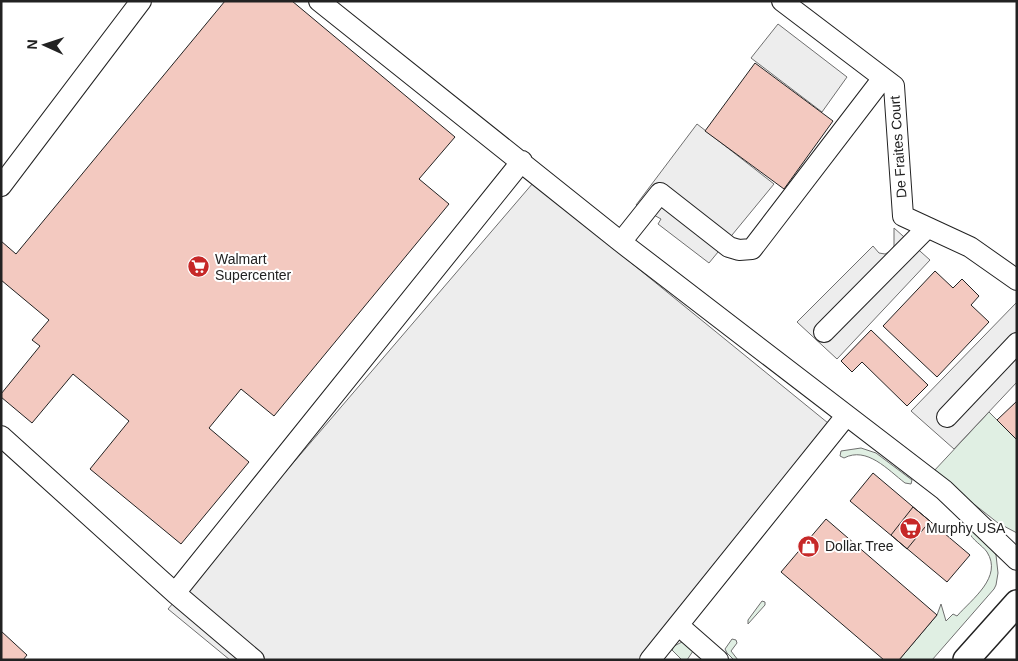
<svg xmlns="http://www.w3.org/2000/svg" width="1018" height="661" font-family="Arial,sans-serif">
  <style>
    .green { fill: #e0efe3; stroke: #6f6f6f }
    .parking { fill: #ededed; stroke: #6f6f6f }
    .building { fill: #f3c9c0; stroke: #222 }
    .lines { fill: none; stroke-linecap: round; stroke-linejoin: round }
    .minor-casing { stroke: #222; stroke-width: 22 }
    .major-casing { stroke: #222; stroke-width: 28 }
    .minor { stroke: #fff; stroke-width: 20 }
    .major { stroke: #fff; stroke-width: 25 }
    .labels { text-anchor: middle; stroke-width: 4; stroke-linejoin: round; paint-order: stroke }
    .street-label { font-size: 14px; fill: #222; stroke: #fff }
    .poi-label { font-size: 14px; fill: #222; stroke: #fff; text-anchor: start }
  </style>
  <rect width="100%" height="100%" fill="#fff"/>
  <!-- green -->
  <path class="green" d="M989 412 1017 440V533L998 523 933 472Z
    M861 448 876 453 912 480 911 484 905 483C888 470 867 446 844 458L840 456 841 451Z
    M972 529 992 548 996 555 998 573 996 585 994 589 932 660H899L937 615 941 604 946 621 953 614 957 616C972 599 1003 577 987 552 982 545 972 540 969 532Z
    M762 601 765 602V605L748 624V620Z
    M732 639 736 640 737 643 731 651 738 660H734L727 653 725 649Z
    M682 642 693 651 687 660H682L672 650 674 646Z"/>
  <!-- parking -->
  <path class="parking" d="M778 24 847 77 822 112 751 58Z
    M697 124 774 184 709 263 658 224 661 219 636 205Z
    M533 183 828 423 643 660H230L168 609Z
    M894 228 930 260 837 359 797 322 873 246 879 253 885 254 891 251 894 246Z
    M1017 302V382L954 449 911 411Z"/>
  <!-- building -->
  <path class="building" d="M225 1H292L455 137 419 179 449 204 274 416 241 389 209 428 249 462 181 544 90 469 129 421 73 374 32 423 1 397V394L40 346 32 340 49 320 1 280V241L16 254Z
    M755 63 833 121 784 189 705 131Z
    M935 271 953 288 962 279 979 296 971 305 989 322 937 377 883 326Z
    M871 330 928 385 907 406 862 362 852 372 841 361Z
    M1017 401V440L997 420Z
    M873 473 970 555 947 582 850 501Z
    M913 507 930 521 907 549 891 535Z
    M826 519 937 615 899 660H884L781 572Z
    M1 631 27 655 23 660H1Z"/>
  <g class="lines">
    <defs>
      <path id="minor" d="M319 1 621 242 944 490 1017 560
        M782 1 894 86 903 216 970 247 1017 280
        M1 186 141 1
        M621 242 660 193 729 247 739 250 752 249 883 78
        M824 332 927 228
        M947 417 1017 343
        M1 436 175 593 254 660
        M175 593 522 161
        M678 625 718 660
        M650 660 846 416"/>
      <path id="major" d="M966 660 1017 603"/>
    </defs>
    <!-- minor casing -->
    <use href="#minor" class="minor-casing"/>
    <!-- major casing -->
    <use href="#major" class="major-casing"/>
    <!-- minor -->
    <use href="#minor" class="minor"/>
    <!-- major -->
    <use href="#major" class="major"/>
  </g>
  <!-- icons -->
  <defs>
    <symbol id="supermarket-disc" viewBox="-11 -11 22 22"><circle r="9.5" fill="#c62828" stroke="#fff"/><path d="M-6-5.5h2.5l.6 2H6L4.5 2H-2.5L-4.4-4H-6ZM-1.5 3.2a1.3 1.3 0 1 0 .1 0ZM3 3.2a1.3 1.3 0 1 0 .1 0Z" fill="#fff"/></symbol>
    <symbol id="shop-disc" viewBox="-11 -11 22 22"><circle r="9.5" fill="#c62828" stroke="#fff"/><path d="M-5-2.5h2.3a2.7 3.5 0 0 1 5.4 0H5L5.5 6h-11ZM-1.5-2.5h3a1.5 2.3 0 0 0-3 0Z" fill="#fff"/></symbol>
  </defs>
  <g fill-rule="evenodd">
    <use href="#supermarket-disc" x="186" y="254" width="25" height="25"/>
    <use href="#supermarket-disc" x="898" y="516" width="25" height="25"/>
    <use href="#shop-disc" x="796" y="534" width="25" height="25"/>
  </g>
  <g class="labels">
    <!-- street labels -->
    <g class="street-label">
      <text transform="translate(898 147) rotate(-94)" y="5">De Fraites Court</text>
    </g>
    <!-- poi labels -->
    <g class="poi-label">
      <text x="215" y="264">Walmart<tspan x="215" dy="16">Supercenter</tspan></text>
      <text x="926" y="533">Murphy USA</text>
      <text x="825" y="551">Dollar Tree</text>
    </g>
  </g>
  <!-- border -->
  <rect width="1018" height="661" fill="none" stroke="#222222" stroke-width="5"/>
  <!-- north arrow -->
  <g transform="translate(45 45) rotate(273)" stroke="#ffffff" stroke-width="4" paint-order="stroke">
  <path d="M0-4L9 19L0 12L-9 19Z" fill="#222222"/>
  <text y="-8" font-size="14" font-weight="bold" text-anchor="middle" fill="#222222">N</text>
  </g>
</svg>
